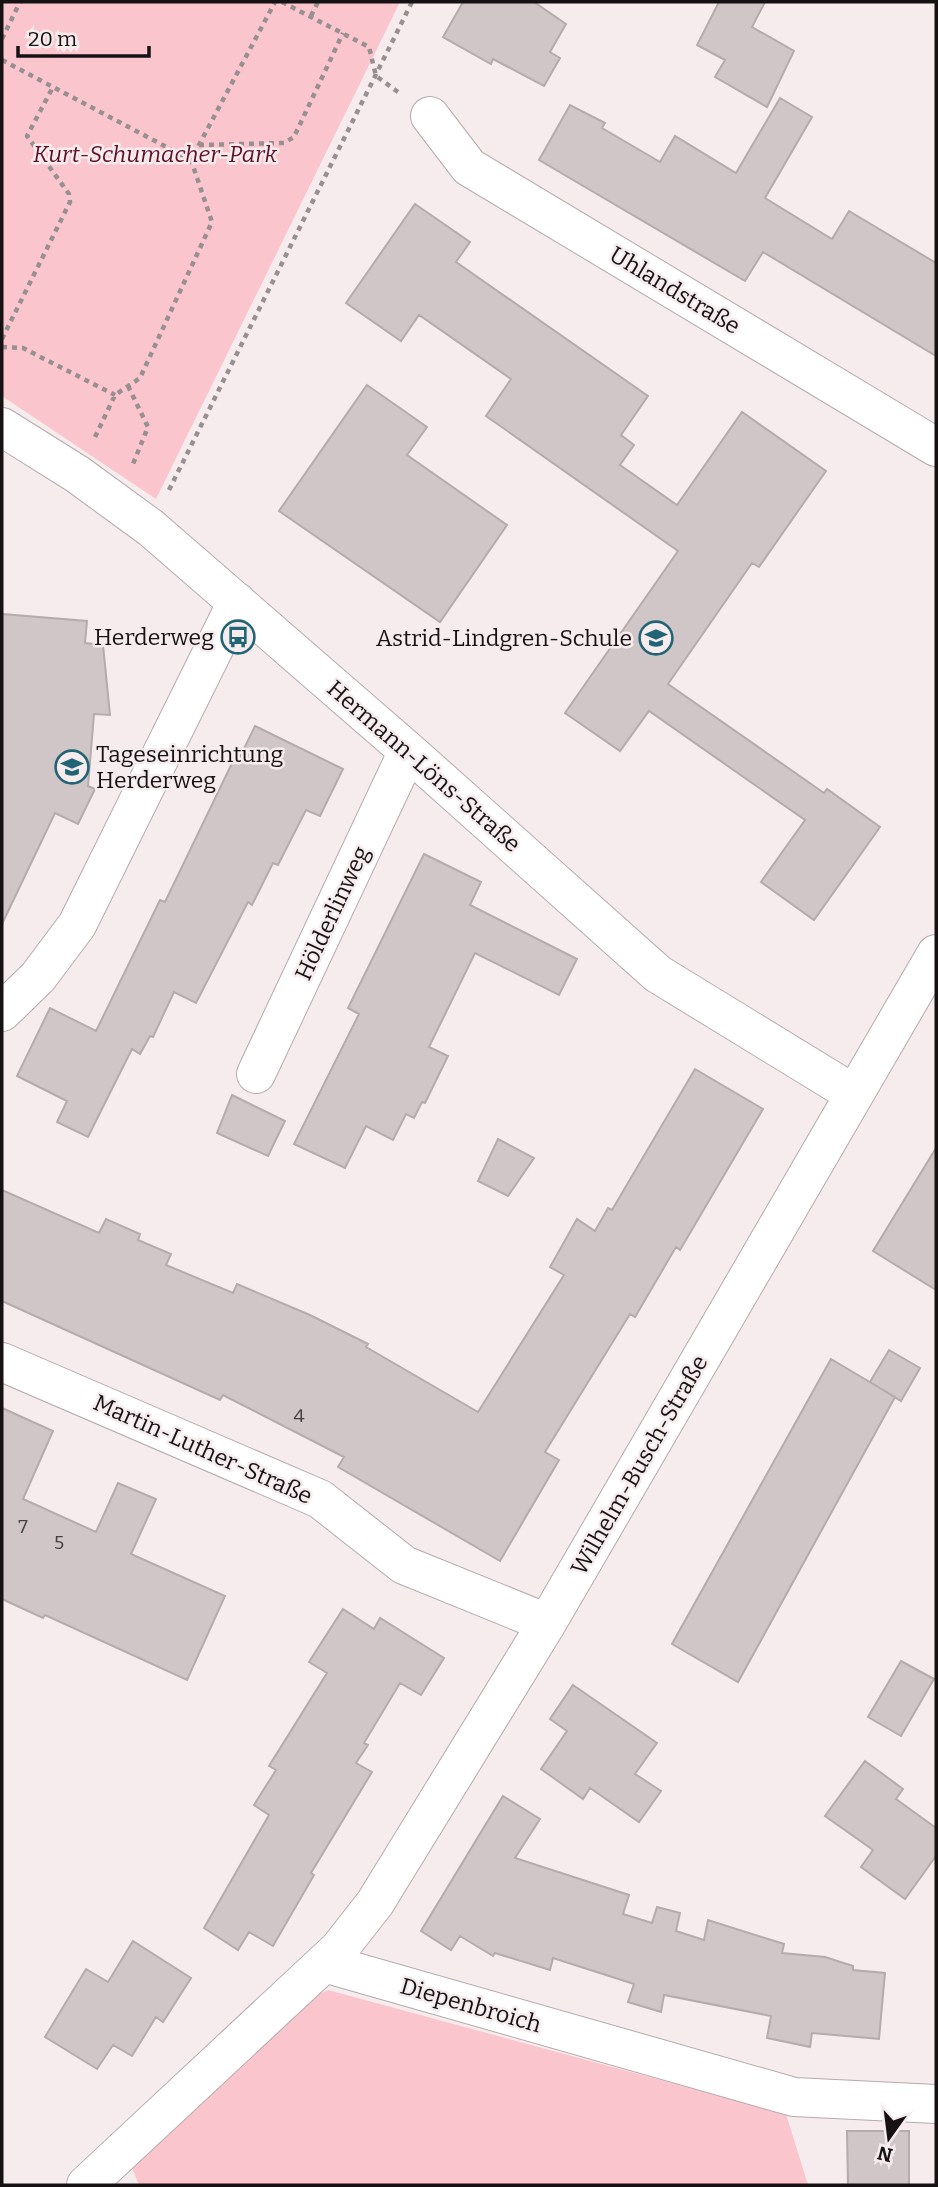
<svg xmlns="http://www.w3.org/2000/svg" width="938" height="2187" font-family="Bitter,serif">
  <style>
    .green { fill: #fbc5cd }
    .building { fill: #d0c6c7; stroke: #b5abac; stroke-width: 2 }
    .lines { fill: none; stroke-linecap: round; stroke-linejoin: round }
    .minor-casing { stroke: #b5aaac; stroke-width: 40 }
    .path { stroke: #978f90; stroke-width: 4.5; stroke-dasharray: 5 5; stroke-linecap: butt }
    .minor { stroke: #fff; stroke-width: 38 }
    .labels { text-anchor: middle; stroke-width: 5; stroke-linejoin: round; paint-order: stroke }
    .number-label { font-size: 19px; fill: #443f40 }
    .park-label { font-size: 23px; font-style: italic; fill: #601029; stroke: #f7eced }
    .street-label { font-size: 23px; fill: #161213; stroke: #f7eced }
    .poi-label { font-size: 23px; fill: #161213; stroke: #f7eced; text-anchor: end }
  </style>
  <rect width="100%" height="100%" fill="#f7eced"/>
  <!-- green -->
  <path class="green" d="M2 2H400L156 499 2 396Z
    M328 1990 786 2114 808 2185H139L131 2165 302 2003Z"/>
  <!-- building -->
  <path class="building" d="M463 2H534L566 24 550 52 560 58 544 86 493 59 491 64 443 37Z
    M719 2H765L752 27 794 51 767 107 715 77 725 60 697 45Z
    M780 98 812 117 765 198 832 239 849 211 936 263V356L763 252 745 281 539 160 570 105 605 123 602 128 660 162 675 136 736 173Z
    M415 204 470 242 456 262 648 396 621 435 634 445 620 465 677 505 742 412 826 471 759 567 752 563 668 684 824 793 827 789 880 827 814 920 761 882 805 820 649 711 620 751 565 713 678 551 486 416 511 379 419 315 401 341 346 303Z
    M367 385 427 427 407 455 507 525 440 622 279 511Z
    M2 614 87 621 85 643 103 645 110 715 94 714 88 786 95 789 78 824 55 813 2 924Z
    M255 726 343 769 320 816 306 810 278 865 273 863 252 905 248 902 196 1003 174 992 153 1037 150 1036 140 1054 132 1049 88 1137 57 1122 67 1101 17 1076 50 1008 96 1031 160 900 165 902 234 759 238 761Z
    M424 854 481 882 470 905 577 959 559 995 475 953 429 1047 448 1056 425 1103 422 1102 414 1118 406 1114 393 1140 366 1126 345 1168 294 1144 359 1014 348 1008Z
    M695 1069 763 1109 680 1250 676 1247 635 1317 630 1314 545 1452 559 1460 500 1561 338 1467 344 1457 223 1395 220 1400 2 1301V1190L99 1233 106 1219 140 1234 138 1240 171 1254 166 1265 233 1293 237 1284 310 1315 368 1344 366 1347 478 1412 564 1275 550 1267 577 1219 595 1231 608 1208 612 1210Z
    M232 1095 285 1121 268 1156 217 1133Z
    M498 1139 534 1158 508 1196 478 1181Z
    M936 1148V1290L873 1251Z
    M889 1350 920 1368 901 1401 870 1382Z
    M831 1359 895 1397 738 1682 672 1644Z
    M2 1408 53 1431 23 1499 96 1532 118 1483 156 1499 131 1554 225 1596 187 1680 45 1615 43 1618 2 1599Z
    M343 1609 374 1629 380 1618 444 1658 421 1695 400 1683 364 1743 368 1745 356 1763 372 1772 311 1873 314 1875 273 1946 249 1932 238 1950 204 1928 269 1815 254 1805 276 1770 269 1766 327 1673 309 1662Z
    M901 1661 934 1679 901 1736 868 1717Z
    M573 1685 657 1743 635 1774 661 1791 639 1822 590 1788 583 1799 541 1769 567 1731 550 1719Z
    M865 1761 903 1789 896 1799 936 1828V1856L905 1899 861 1867 873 1850 825 1816Z
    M503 1796 540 1819 515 1858 629 1895 623 1914 652 1923 657 1907 680 1913 676 1931 704 1940 708 1920 784 1944 782 1953 825 1957 853 1966V1970L885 1973 879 2039 812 2033 810 2047 767 2038 771 2016 664 1995 661 2012 628 2002 634 1984 553 1958 550 1970 495 1953 493 1956 460 1936 451 1950 421 1931Z
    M133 1941 191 1978 163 2022 156 2017 132 2056 113 2045 97 2069 45 2037 86 1969 108 1982Z
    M847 2131H909V2185H848Z"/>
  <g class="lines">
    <defs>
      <path id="minor" d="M430 116 469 167 936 447
        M2 427 77 474 151 528 408 751 658 974 854 1094
        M2 1012 38 977 77 925 237 602
        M256 1074 408 751
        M2 1362 320 1499 404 1565 547 1623
        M324 1963 794 2097 936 2104
        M86 2185 339 1949 375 1903 547 1623 936 954"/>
    </defs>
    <!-- minor casing -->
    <use href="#minor" class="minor-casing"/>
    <!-- path -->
    <path class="path" d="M282 2 369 47 376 76 398 92
      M311 16 318 2
      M2 39 20 2
      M2 60 191 160
      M199 145 284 143 294 137 343 33
      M2 339 70 202 69 194 27 136 53 87
      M2 347 23 348 115 395
      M128 386 148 427 133 464
      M95 437 115 395 140 378 212 222 191 160 275 2
      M169 490 412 2"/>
    <!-- minor -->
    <use href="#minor" class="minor"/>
  </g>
  <!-- icons -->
  <defs>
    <symbol id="bus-ring" viewBox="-11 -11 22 22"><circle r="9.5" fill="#f7eced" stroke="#216476" stroke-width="1.5"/><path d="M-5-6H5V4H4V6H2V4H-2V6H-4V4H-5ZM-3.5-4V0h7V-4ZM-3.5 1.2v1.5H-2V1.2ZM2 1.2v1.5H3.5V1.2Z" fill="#216476"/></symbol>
    <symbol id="school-ring" viewBox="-11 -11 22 22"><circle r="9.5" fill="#f7eced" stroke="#216476" stroke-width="1.5"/><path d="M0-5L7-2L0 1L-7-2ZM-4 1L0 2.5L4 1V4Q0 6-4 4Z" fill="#216476"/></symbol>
  </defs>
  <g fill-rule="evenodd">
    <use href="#bus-ring" x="219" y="618" width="38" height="38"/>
    <use href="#school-ring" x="637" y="619" width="38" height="38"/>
    <use href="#school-ring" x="53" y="748" width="38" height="38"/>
  </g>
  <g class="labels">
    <!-- number labels -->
    <g class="number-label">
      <text x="299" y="1422">4</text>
      <text x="23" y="1533">7</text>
      <text x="59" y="1549">5</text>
    </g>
    <!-- park labels -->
    <g class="park-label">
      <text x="155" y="162">Kurt-Schumacher-Park</text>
    </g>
    <!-- street labels -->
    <g class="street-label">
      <text transform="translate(675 290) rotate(31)" y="8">Uhlandstraße</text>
      <text transform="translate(424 766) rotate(41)" y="8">Hermann-Löns-Straße</text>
      <text transform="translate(332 913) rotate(-65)" y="8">Hölderlinweg</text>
      <text transform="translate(203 1449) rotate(24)" y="8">Martin-Luther-Straße</text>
      <text transform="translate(639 1465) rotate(-60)" y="8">Wilhelm-Busch-Straße</text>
      <text transform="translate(471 2005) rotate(16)" y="8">Diepenbroich</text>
    </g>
    <!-- poi labels -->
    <g class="poi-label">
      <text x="214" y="645">Herderweg</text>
      <text x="632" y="646">Astrid-Lindgren-Schule</text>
      <text x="96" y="762" text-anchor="start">Tageseinrichtung<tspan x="96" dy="26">Herderweg</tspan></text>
    </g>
  </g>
  <!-- border -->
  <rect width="938" height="2187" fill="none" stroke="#161213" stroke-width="7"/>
  <!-- north arrow -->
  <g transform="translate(889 2138) rotate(194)" stroke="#f7eced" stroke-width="5" paint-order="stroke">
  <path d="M0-5L12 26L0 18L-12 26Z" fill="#161213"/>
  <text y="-10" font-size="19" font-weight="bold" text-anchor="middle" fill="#161213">N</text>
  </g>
  <!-- scale -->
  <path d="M18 46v10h131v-10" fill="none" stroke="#161213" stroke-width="3.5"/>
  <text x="28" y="46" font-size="21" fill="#161213" stroke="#f7eced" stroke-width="5" paint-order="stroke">20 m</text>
</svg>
